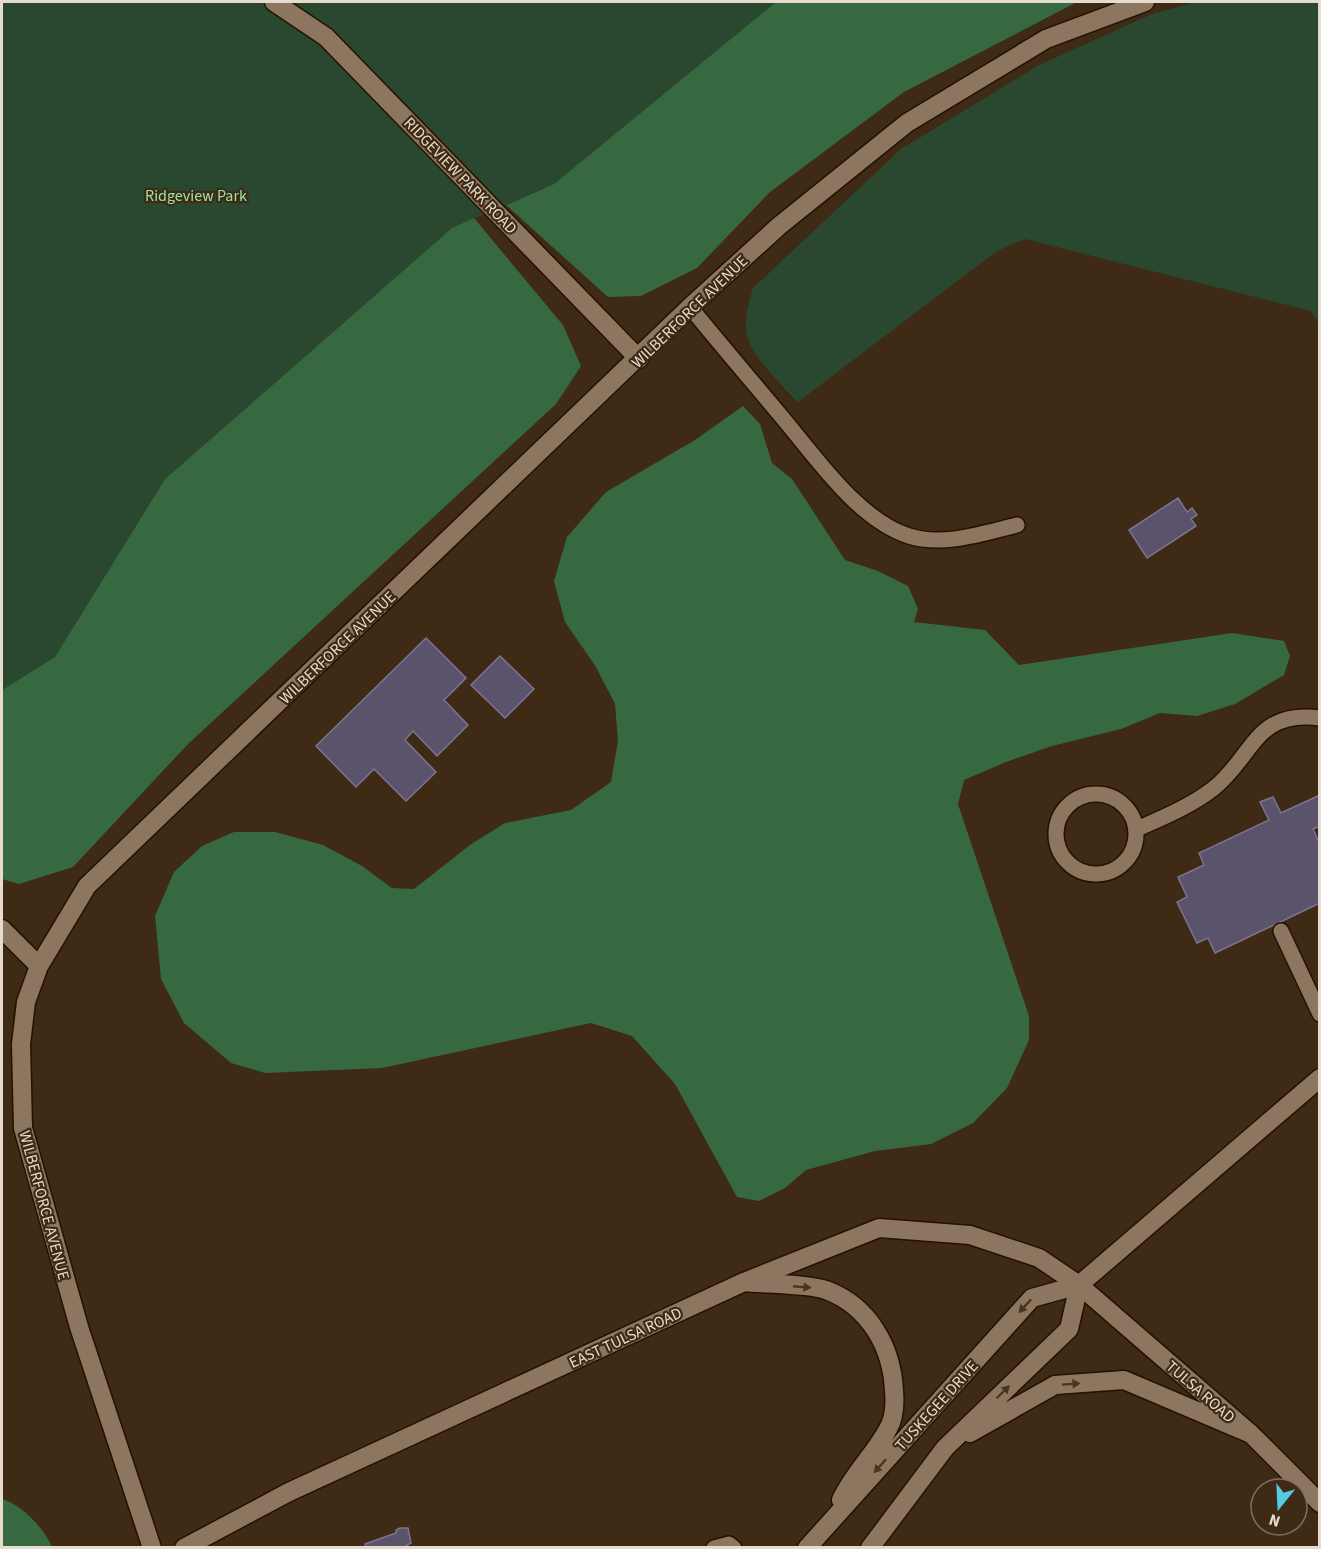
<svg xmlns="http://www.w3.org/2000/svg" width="1321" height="1549" font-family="'Source Sans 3',sans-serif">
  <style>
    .green { fill: #2a472f }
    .forest { fill: #376940 }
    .building { fill: #5b526c; stroke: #7e7490; stroke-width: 1.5 }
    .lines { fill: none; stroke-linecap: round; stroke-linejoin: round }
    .service-casing { stroke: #241200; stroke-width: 18 }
    .minor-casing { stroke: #241200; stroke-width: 21 }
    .tertiary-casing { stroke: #241200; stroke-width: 21 }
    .service { stroke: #8d765f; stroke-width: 15 }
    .minor { stroke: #8d765f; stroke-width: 18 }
    .tertiary { stroke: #8d765f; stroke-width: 18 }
    .oneway { fill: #4a3520 }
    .labels { text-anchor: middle; stroke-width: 4.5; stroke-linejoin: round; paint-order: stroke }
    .street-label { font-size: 16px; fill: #e7dace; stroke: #3e2a15 }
    .park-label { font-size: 16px; fill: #98e3a3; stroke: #3e2a15 }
  </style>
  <rect width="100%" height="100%" fill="#3e2a15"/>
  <!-- green -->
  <path class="green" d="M2 2H776L554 184 452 228 165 479 55 657 2 690Z
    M1196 2H1319V324L1311 311 1025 239 997 251 798 402C784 389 754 358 748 339 743 323 748 304 753 288L901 149 1039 65 1152 14Z"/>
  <!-- forest -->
  <path class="forest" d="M776 2H1077L904 92 770 192 697 268 641 296 608 297 506 205 554 184Z
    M474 218 563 325 581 366 556 404 188 744 73 867 19 884 2 879V690L55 657 165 479 452 228Z
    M743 406 760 424 772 463 792 479 845 560 878 571 908 586 918 609 914 622 985 630 1019 665 1232 633 1284 641 1290 656 1284 675 1235 704 1197 716 1160 713 1121 729 1052 746 1006 762 964 780 958 804 1029 1016V1040L1007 1088 973 1123 931 1144 875 1151 806 1170 785 1188 759 1201 737 1197 675 1084 632 1036 591 1023 382 1068 265 1073 231 1063 184 1023 161 979 155 916 174 872 202 846 234 832H275L323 845 362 866 392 888 414 889 470 845 505 823 571 810 611 782 618 741 615 704 596 667 565 622 554 581 567 537 606 492 695 440Z
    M2 1499C22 1505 44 1528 52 1547H2Z"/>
  <!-- building -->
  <path class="building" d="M1178 498 1187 512 1192 508 1197 515 1191 519 1196 526 1147 558 1129 530Z
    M426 638 466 678 444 700 468 725 437 756 413 731 405 740 436 772 406 801 374 769 356 787 316 746Z
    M500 656 534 689 505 718 471 685Z
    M1320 795V826L1313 829 1320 845V903L1215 953 1208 938 1197 943 1177 902 1187 897 1178 877 1204 865 1199 853 1269 820 1260 802 1273 797 1281 813Z
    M400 1528H408L411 1543 402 1548H366L365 1544 396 1533V1530Z"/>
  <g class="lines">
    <defs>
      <path id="service" d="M690 307C720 344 751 380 781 416 815 456 858 520 909 536 943 547 984 533 1017 525
        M1056 834a40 40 0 1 1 80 0a40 40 0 1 1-80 0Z
        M1137 829C1164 817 1191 806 1214 788 1253 757 1255 709 1320 718
        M1281 931 1320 1014
        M714 1548 729 1544 734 1548"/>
      <path id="minor" d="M274 2 326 37 639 359
        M2 929 39 966
        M152 1548 79 1327 23 1128 21 1044 26 1002 39 966 87 886 690 307 779 226 907 123 1046 39 1145 2
        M184 1548 289 1492 744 1282 879 1228 970 1235 1039 1258 1079 1285"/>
      <path id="tertiary" d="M744 1282C763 1284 811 1284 826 1290 869 1306 892 1347 894 1391 895 1403 895 1416 889 1427 876 1453 854 1472 841 1500
        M1079 1285 1251 1434 1320 1503
        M970 1433 1055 1385 1124 1380 1251 1434
        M807 1548 1032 1298 1079 1285 1320 1078
        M870 1548 945 1448 1069 1329 1079 1285"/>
    </defs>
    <!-- service casing -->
    <use href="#service" class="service-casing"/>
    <!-- minor casing -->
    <use href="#minor" class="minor-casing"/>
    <!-- tertiary casing -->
    <use href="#tertiary" class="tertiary-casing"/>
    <!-- service -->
    <use href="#service" class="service"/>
    <!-- minor -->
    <use href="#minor" class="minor"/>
    <!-- tertiary -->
    <use href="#tertiary" class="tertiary"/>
  </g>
  <!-- one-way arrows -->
  <defs><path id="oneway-solid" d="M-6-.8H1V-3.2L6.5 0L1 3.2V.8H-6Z" transform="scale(1.5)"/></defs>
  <g class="oneway">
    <use href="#oneway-solid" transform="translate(802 1287) rotate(5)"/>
    <use href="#oneway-solid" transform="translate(1025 1306) rotate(133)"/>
    <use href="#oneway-solid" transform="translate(1071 1384) rotate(-4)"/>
    <use href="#oneway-solid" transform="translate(1003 1392) rotate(-44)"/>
    <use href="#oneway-solid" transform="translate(880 1466) rotate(132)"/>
  </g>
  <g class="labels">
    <!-- street labels -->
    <g class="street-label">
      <text transform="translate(461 175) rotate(46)" y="6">RIDGEVIEW PARK ROAD</text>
      <text transform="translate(689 311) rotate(-44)" y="6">WILBERFORCE AVENUE</text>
      <text transform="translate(337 647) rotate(-44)" y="6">WILBERFORCE AVENUE</text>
      <text transform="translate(45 1205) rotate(75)" y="6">WILBERFORCE AVENUE</text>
      <text transform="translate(625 1337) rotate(-25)" y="6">EAST TULSA ROAD</text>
      <text transform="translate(1201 1391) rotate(41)" y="6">TULSA ROAD</text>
      <text transform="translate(936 1405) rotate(-48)" y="6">TUSKEGEE DRIVE</text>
    </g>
    <!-- park labels -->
    <g class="park-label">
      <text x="196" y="201">Ridgeview Park</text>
    </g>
  </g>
  <!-- border -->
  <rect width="1321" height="1549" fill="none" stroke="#e7dace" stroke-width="6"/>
  <!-- north arrow -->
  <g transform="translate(1279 1507) rotate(198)"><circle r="28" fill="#3e2a15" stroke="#82705f" stroke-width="1.5"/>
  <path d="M0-4.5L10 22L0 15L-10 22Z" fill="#55cae0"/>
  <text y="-9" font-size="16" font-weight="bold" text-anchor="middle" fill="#e7dace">N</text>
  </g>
</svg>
